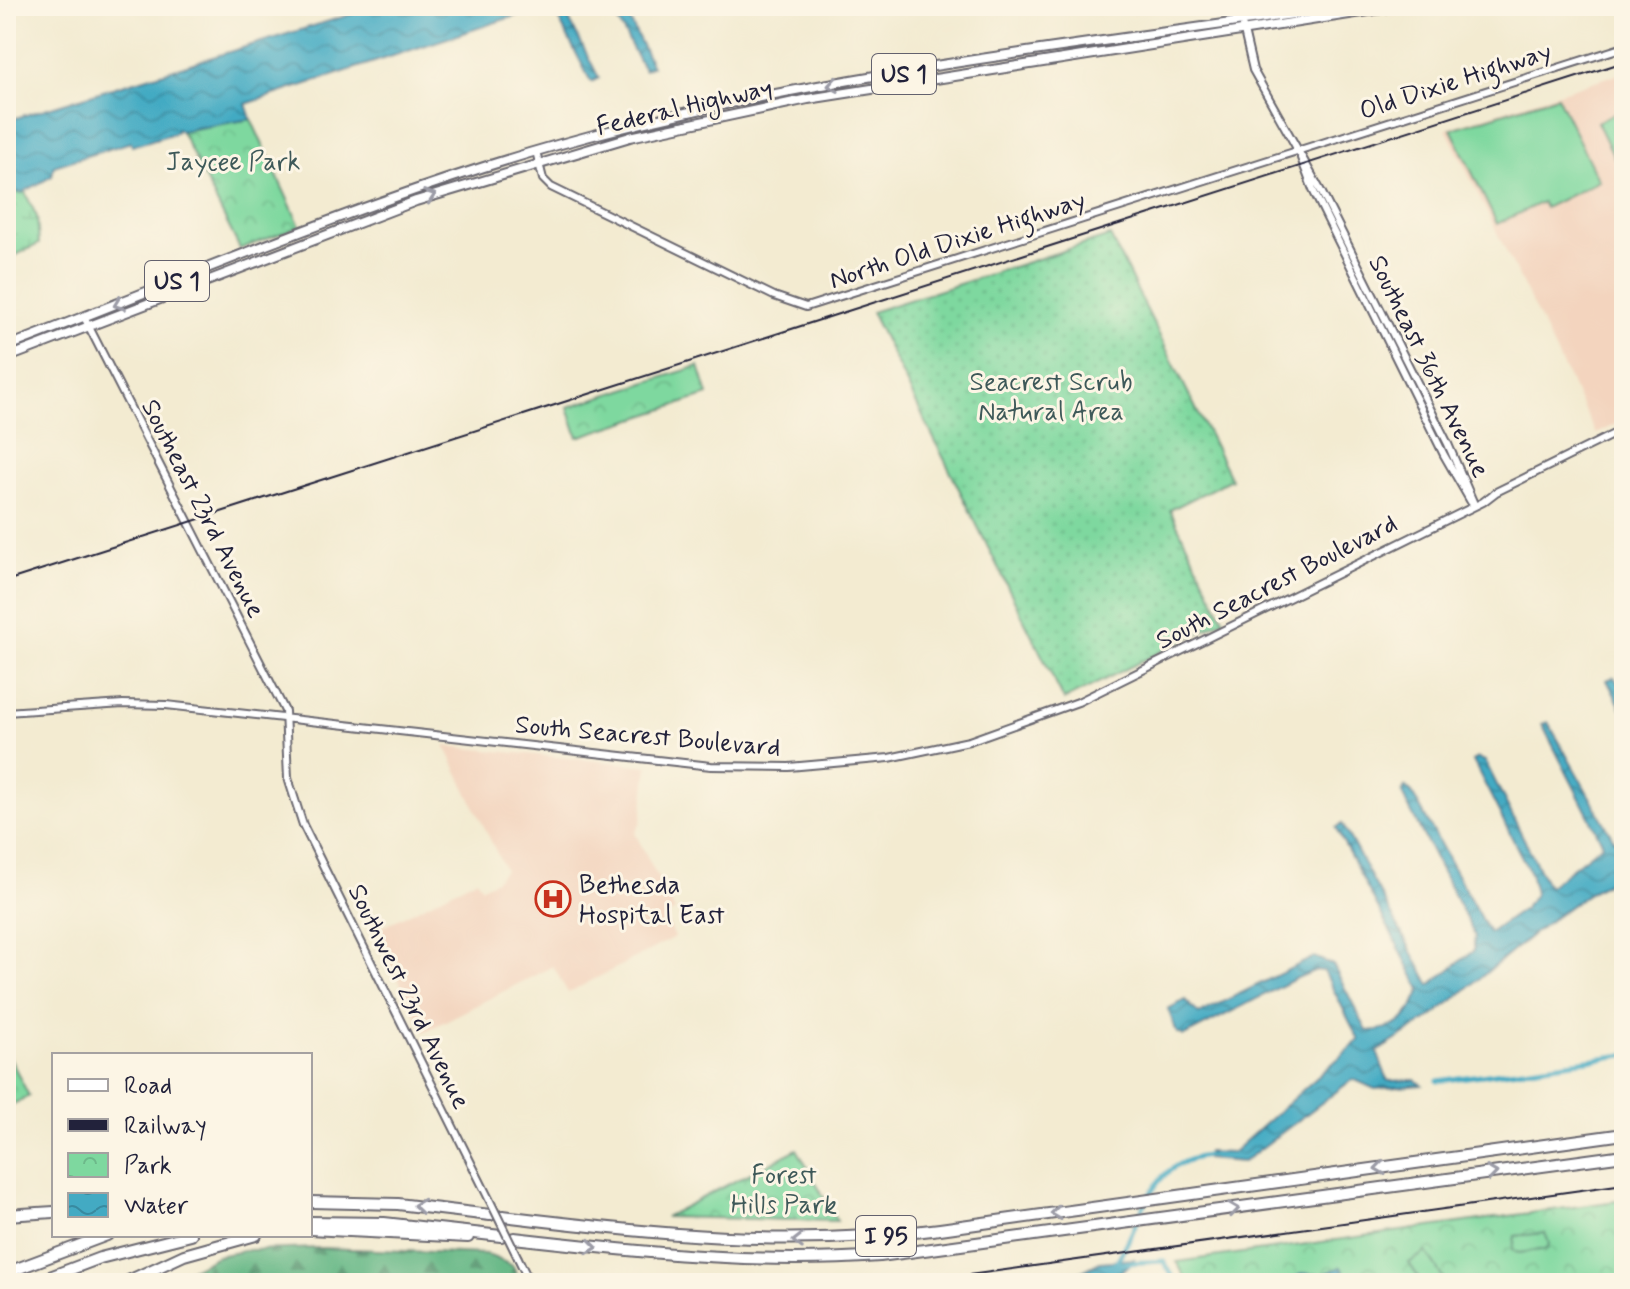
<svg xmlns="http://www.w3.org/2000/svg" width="1630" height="1289" font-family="Mynerve,sans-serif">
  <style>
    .built { fill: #f3d4be }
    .grass { fill: url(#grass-dots); stroke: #507d6d; stroke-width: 2 }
    .forest { fill: url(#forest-firs); stroke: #446d60; stroke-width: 2 }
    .wetland { fill: url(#wetland-marsh); stroke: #507d6d; stroke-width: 2 }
    .park { fill: url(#park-crowns); stroke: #507d6d; stroke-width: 2 }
    .garden { fill: #7ed89f; stroke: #507d6d; stroke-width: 2 }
    .water { fill: url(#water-waves); stroke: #32667f; stroke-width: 2 }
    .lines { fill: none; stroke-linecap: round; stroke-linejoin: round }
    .canal { stroke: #43aac3; stroke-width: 5 }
    .tertiary-casing { stroke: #6b6870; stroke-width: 10 }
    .primary-casing { stroke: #6b6870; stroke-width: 12 }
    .motorway-casing { stroke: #6b6870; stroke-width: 14 }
    .tertiary { stroke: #fff; stroke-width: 6 }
    .primary { stroke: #fff; stroke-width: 8 }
    .motorway { stroke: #fff; stroke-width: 10 }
    .rail { stroke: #22223b; stroke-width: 2 }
    .tertiary-bridge-casing { stroke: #6b6870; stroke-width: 10; stroke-linecap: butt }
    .tertiary-bridge { stroke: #fff; stroke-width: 6 }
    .oneway { stroke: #9c9ca7 }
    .labels { text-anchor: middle; stroke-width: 6; stroke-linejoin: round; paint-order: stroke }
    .shield { fill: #fcf5e5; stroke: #63616e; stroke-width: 2 }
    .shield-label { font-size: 24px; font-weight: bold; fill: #22223b }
    .street-label { font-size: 26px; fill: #22223b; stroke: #fcf5e5 }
    .park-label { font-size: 26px; fill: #3e5959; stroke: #fcf5e5 }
    .poi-label { font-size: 26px; fill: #22223b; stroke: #fcf5e5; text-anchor: start }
  </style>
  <defs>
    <pattern id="grass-dots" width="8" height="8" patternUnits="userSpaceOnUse" patternTransform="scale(2)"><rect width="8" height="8" fill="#7ed89f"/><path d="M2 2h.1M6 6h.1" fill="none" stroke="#6db98a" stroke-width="1.8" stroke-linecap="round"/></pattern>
    <pattern id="forest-firs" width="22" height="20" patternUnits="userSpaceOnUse" patternTransform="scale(2)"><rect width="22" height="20" fill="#66b886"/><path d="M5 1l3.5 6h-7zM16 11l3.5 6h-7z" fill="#54956f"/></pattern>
    <pattern id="wetland-marsh" width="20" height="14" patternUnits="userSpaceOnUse" patternTransform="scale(2)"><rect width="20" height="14" fill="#7ed89f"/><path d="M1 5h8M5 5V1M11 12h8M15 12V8" fill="none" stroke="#6db98a"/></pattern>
    <pattern id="park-crowns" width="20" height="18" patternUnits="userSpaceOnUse" patternTransform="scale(2)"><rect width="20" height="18" fill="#7ed89f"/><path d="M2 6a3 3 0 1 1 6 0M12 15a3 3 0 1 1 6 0" fill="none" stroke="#6db98a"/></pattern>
    <pattern id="water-waves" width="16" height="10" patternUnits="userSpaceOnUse" patternTransform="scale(2)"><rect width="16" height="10" fill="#43aac3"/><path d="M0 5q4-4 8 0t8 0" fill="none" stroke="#388aa0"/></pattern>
  </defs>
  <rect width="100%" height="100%" fill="#fcf5e5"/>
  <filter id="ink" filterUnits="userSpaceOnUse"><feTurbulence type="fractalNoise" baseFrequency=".0125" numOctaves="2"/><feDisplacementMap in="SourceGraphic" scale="16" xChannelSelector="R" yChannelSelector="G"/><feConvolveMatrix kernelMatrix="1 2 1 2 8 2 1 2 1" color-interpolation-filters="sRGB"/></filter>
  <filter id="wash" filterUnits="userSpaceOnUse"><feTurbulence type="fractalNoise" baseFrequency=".006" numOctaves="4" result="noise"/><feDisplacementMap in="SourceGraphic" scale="32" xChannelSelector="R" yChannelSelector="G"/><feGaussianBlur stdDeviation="1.8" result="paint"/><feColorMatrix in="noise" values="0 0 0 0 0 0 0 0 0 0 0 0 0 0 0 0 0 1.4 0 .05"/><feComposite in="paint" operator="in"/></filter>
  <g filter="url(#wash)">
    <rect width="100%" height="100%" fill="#f3ebd1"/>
    <!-- built -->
    <path class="built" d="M1624 72V420L1596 434 1446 129Z
      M445 746 648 766 641 822 635 833 675 911 665 917 675 937 568 993 553 966 424 1032 375 931 476 879 482 887 496 880 505 870Z"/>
    <!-- grass -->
    <path class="grass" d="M1110 236 1231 479 1170 510 1224 620 1064 700 871 312Z"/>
    <!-- forest -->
    <path class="forest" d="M323 1248 486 1254 513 1266 520 1283H165L217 1256 248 1250Z"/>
    <!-- wetland -->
    <path class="wetland" d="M6 192H25L37 217 39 244 6 260Z"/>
    <!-- park -->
    <path class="park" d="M251 119 300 226 240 249 181 131Z
      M699 366 708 395 578 437 568 407Z
      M6 1050 29 1096 6 1108Z
      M797 1149 837 1221 665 1217Z
      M1624 1200V1283H1188L1177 1262Z"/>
    <!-- garden -->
    <path class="garden" d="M1557 96 1599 181 1545 208 1542 202 1497 224 1451 129Z
      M1624 108V177L1597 122Z
      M1545 1233 1549 1243 1547 1249 1519 1253 1513 1250 1515 1236Z
      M1426 1252 1445 1281 1422 1283 1409 1263Z"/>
    <!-- water -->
    <path class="water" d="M378 6H562L599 78 591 82 554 10 530 11 246 104 251 119 181 131 177 129 175 133 132 146 131 142 54 166 52 176 22 193 6 192V121Z
      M610 6H623L652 66 644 70Z
      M1614 677 1624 692V713L1607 680Z
      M1548 722 1614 840 1624 838V873C1551 910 1495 970 1430 1018 1413 1030 1395 1040 1377 1052L1388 1081 1415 1080 1422 1085 1375 1089 1353 1079 1243 1162 1206 1159 1207 1152 1232 1153 1359 1040 1324 971 1316 970 1297 978 1184 1036 1177 1033 1168 1009 1185 1000 1199 1014 1314 957 1333 965 1367 1031C1401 1029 1407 1020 1421 990L1336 828 1342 824 1430 985 1473 951 1475 936 1402 794 1405 787 1412 793 1489 933 1525 908 1535 893 1530 873 1473 761 1478 758 1485 761 1548 887 1603 844 1542 724Z
      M1134 1259C1113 1287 1091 1283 1059 1283L1100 1262Z
      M1341 1267 1344 1273 1341 1283H1284L1303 1273 1321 1275Z"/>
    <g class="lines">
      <!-- canal -->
      <path class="canal" d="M1438 1081 1624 1055
        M1125 1263 1164 1261 1176 1283
        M1115 1264C1145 1220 1145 1164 1206 1156"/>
    </g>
  </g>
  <g filter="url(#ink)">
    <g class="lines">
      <defs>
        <path id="tertiary" d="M1243 27 1253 70 1322 193 1448 444 1474 504
          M536 151 543 179 551 187 774 296 806 307 1624 47
          M1301 158 1313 190 1444 455 1471 502
          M84 317 285 711 288 778 303 825 489 1199
          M1494 493 1624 429
          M6 712 123 704 166 705 711 766 789 767 889 758 969 741 1078 702 1483 502 1496 492
          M518 1258 530 1283"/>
        <path id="primary" d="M6 347C207 270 408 181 617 129 856 69 1104 43 1347 6
          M6 358 416 201 630 137 808 99 1400 6"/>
        <path id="motorway" d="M310 1202 398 1204 490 1215
          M6 1215 54 1212
          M503 1216C650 1234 793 1249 940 1229L1624 1134
          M310 1222 384 1223 501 1236
          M310 1229 468 1237
          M514 1238C637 1252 756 1265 880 1256L1624 1155
          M6 1273 107 1235
          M34 1283 100 1258 191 1235
          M124 1283 184 1255 256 1235"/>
      </defs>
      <!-- tertiary casing -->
      <use href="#tertiary" class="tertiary-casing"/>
      <!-- primary casing -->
      <use href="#primary" class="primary-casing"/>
      <!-- motorway casing -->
      <use href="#motorway" class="motorway-casing"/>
      <!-- tertiary -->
      <use href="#tertiary" class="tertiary"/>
      <!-- primary -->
      <use href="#primary" class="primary"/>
      <!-- motorway -->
      <use href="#motorway" class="motorway"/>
      <!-- rail -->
      <path class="rail" d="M6 581 1624 62
        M911 1283 1624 1184"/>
      <defs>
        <path id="tertiary-bridge" d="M489 1199 518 1258"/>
      </defs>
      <!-- tertiary-bridge casing -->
      <use href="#tertiary-bridge" class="tertiary-bridge-casing"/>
      <!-- tertiary-bridge -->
      <use href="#tertiary-bridge" class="tertiary-bridge"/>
    </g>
    <!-- one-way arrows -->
    <defs><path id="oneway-chevron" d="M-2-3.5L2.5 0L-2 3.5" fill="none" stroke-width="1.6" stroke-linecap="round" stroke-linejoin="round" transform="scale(2)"/></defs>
    <g class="oneway">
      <use href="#oneway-chevron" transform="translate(833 85) rotate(171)"/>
      <use href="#oneway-chevron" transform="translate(430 196) rotate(-19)"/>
      <use href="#oneway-chevron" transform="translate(119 304) rotate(159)"/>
      <use href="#oneway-chevron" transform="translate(1380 1168) rotate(172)"/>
      <use href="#oneway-chevron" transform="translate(1492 1173) rotate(-8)"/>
      <use href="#oneway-chevron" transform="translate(419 1206) rotate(-174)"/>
      <use href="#oneway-chevron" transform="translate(1234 1209) rotate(-8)"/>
      <use href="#oneway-chevron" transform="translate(1056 1213) rotate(172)"/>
      <use href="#oneway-chevron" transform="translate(798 1241) rotate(179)"/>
      <use href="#oneway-chevron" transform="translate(592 1247) rotate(7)"/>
    </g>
  </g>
  <!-- icons -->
  <defs>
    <symbol id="hospital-ring" viewBox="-11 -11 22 22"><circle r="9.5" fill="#fcf5e5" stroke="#c8321e" stroke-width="1.5"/><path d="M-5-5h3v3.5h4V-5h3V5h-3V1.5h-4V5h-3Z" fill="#c8321e"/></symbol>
  </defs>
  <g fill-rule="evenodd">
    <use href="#hospital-ring" x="533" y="879" width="40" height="40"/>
  </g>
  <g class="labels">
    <!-- shield labels -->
    <g class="shield">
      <rect x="872" y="54" width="64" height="40" rx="6"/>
      <rect x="145" y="261" width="64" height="40" rx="6"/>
      <rect x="856" y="1216" width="60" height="40" rx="6"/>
    </g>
    <g class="shield-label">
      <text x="904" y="82">US 1</text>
      <text x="177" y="289">US 1</text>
      <text x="886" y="1244">I 95</text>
    </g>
    <!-- street labels -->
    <g class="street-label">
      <text transform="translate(1455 80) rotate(-18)" y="9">Old Dixie Highway</text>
      <text transform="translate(684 106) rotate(-13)" y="9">Federal Highway</text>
      <text transform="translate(957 239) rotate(-18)" y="9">North Old Dixie Highway</text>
      <text transform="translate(1430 366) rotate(64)" y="9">Southeast 36th Avenue</text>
      <text transform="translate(204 508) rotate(63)" y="9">Southeast 23rd Avenue</text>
      <text transform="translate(1276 581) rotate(-27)" y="9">South Seacrest Boulevard</text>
      <text transform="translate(648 735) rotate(5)" y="9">South Seacrest Boulevard</text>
      <text transform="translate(410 996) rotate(64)" y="9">Southwest 23rd Avenue</text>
    </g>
    <!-- park labels -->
    <g class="park-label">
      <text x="233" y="170">Jaycee Park</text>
      <text x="1051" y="390">Seacrest Scrub<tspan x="1051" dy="30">Natural Area</tspan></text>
      <text x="784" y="1183">Forest<tspan x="784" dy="30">Hills Park</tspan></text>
    </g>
    <!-- poi labels -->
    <g class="poi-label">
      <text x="579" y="893">Bethesda<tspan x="579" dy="30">Hospital East</tspan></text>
    </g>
  </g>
  <!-- margin -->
  <rect width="1630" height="1289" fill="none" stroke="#fcf5e5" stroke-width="32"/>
  <!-- legend -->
  <rect x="52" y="1053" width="260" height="184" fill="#fcf5e5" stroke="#a5a1a1" stroke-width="2"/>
  <rect x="68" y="1079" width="40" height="12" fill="#ffffff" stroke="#a5a1a1" stroke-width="2"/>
  <text x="124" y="1093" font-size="24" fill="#22223b">Road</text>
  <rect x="68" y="1119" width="40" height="12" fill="#22223b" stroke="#a5a1a1" stroke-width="2"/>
  <text x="124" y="1133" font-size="24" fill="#22223b">Railway</text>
  <rect x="68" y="1153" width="40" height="24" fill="url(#park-crowns)" stroke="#a5a1a1" stroke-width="2"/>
  <text x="124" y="1173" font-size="24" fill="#22223b">Park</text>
  <rect x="68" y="1193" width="40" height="24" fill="url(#water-waves)" stroke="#a5a1a1" stroke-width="2"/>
  <text x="124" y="1213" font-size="24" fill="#22223b">Water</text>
</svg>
